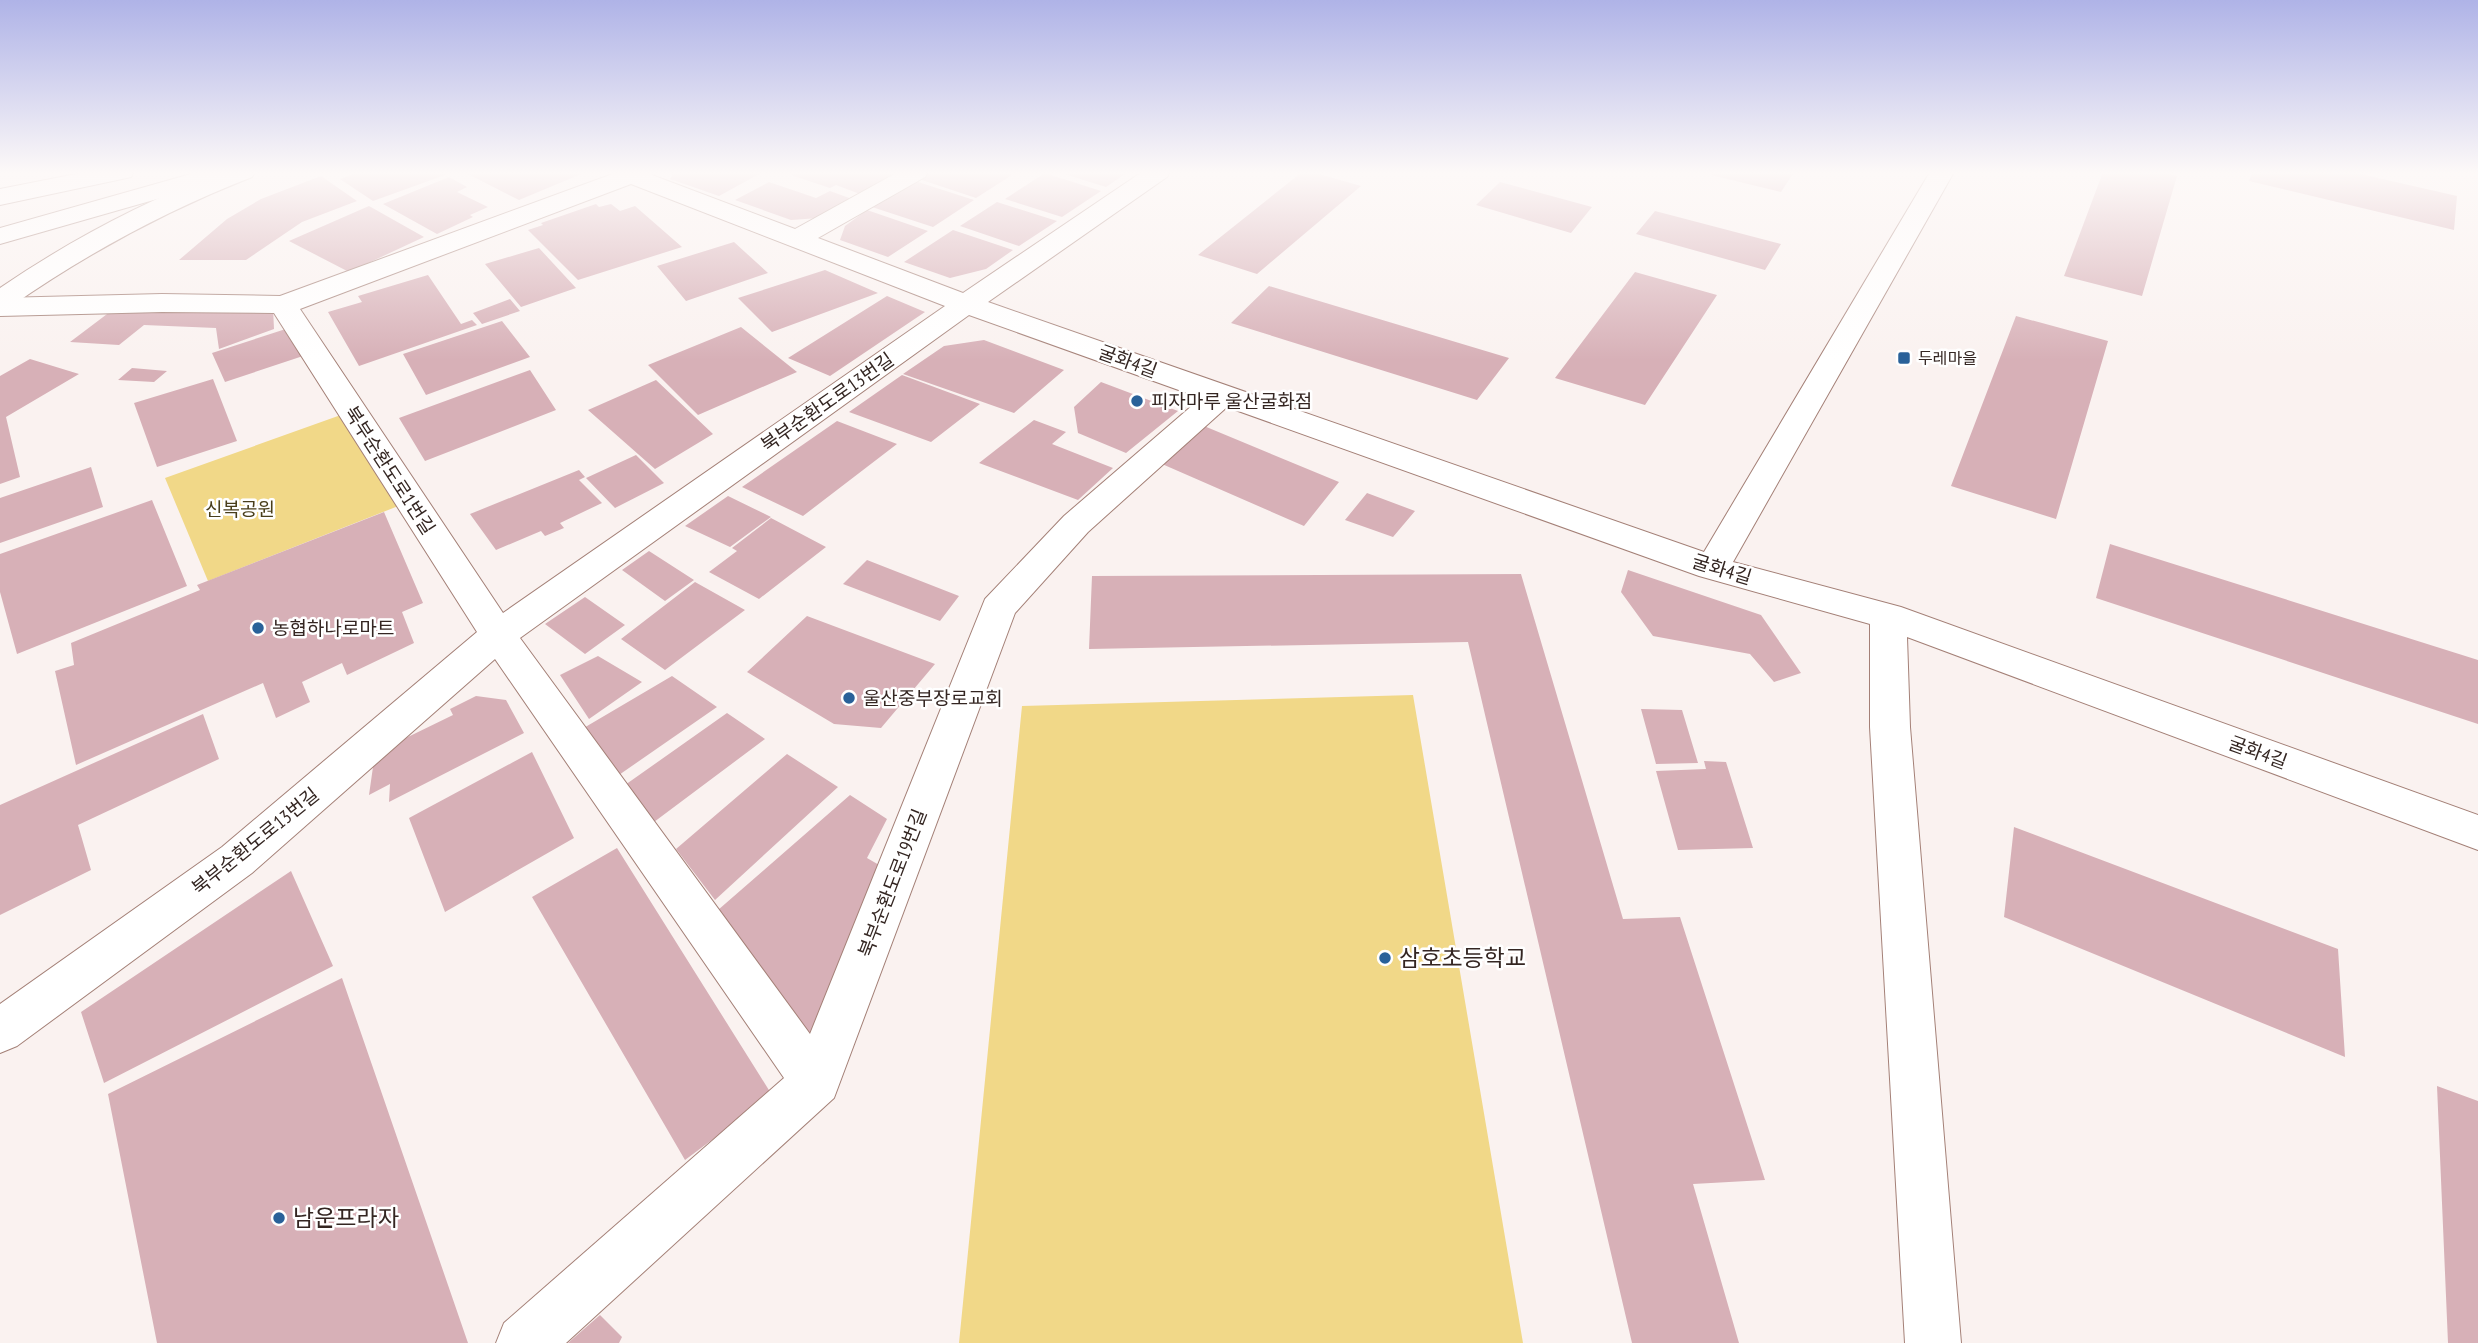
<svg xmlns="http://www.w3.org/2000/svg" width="2478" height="1343" font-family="'PT Sans Narrow','Noto Sans KR',sans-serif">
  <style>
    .green { fill: #f1d888 }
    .building { fill: #d7b0b7 }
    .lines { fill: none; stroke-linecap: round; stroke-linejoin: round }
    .minor-casing { stroke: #a48077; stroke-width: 2 }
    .major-casing { stroke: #a48077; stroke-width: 2 }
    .highway-casing { stroke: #a48077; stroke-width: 2 }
    .minor { fill: #fff; fill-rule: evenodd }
    .major { fill: #fff; fill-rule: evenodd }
    .highway { fill: #fff; fill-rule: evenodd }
    .poi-dot { fill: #296199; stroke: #fff; stroke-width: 2.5 }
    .labels { text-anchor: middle; stroke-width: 5; stroke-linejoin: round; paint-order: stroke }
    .far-poi-label { font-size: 16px; fill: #342622; stroke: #fff; text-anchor: start }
    .street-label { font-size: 19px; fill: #342622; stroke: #fff }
    .poi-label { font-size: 19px; fill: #342622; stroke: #fff; text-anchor: start }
    .park-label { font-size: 19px; fill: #493e1a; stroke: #fff }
    .near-poi-label { font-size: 23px; fill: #342622; stroke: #fff; text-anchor: start }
  </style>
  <rect width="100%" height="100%" fill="#faf2f0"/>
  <!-- green -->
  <path class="green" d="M352 411 411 501 208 581 165 478Z
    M1413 695 1523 1343H959L1022 706Z"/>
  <!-- building -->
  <path class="building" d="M360 172H441L445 175 373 201 340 179Z
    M464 172H586L519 200Z
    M674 172H755L759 174 719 196 670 179Z
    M798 172H884L893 175 860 194 836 185 830 188 791 175Z
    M931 172H1003L1012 175 976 198 919 179Z
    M1058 172H1128L1106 187Z
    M1302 172H1312L1361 186 1257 274 1198 255Z
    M1714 172H1794L1781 192 1711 175Z
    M2103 172H2158L2177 176 2142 296 2064 276Z
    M2252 172H2352L2457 196 2454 230 2249 181Z
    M1045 173 1101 191 1062 217 1005 199Z
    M321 176 357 201 302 222 246 260H179L227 219 261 199Z
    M449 177 467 187 457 192 488 207 470 215 473 217 437 234 383 204Z
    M915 181 974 200 933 227 872 207Z
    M769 182 816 198 830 191 852 199 819 218 791 220 735 200Z
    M1500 182 1592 207 1571 233 1476 205Z
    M997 202 1057 221 1019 246 960 226Z
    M596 204 599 207 611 204 620 211 635 206 682 247 578 280 528 230 543 225 541 223Z
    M369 206 424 237 349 272 289 241Z
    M867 210 928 231 888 257 840 240 845 226Z
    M1655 211 1781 244 1765 270 1636 234Z
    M953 230 1013 250 986 269 950 278 904 262Z
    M734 242 768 273 686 301 657 266Z
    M539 248 576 288 521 307 485 264Z
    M825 270 878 293 772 332 738 298Z
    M1635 272 1717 295 1645 405 1555 378Z
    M428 275 461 324 472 320 477 325 359 366 328 312 362 302 358 296Z
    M1269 286 1509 358 1477 400 1231 323Z
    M887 296 925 312 830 376 788 358Z
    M510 299 520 311 482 324 473 313Z
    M123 302 273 308 274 329 219 349 216 328 144 325 119 345 70 342Z
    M2016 316 2108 341 2056 519 1951 486Z
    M502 321 530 357 426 395 403 354Z
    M295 326 309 354 225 382 212 353Z
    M741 327 797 372 698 415 648 365Z
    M984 340 1064 370 1014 413 903 374 944 346Z
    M30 359 79 374 6 417 20 477 0 484V376Z
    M132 368 167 371 154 382 118 380Z
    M530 370 556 410 425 461 399 418Z
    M902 375 980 404 931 442 849 412Z
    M213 379 237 441 157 467 134 403Z
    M656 380 713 434 655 469 588 410Z
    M1101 382 1178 411 1126 453 1078 433 1074 407Z
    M1034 420 1066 432 1052 444 1113 468 1078 500 979 463Z
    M837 421 897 444 803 516 742 487Z
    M1204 426 1339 482 1304 526 1162 464Z
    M636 455 664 483 615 508 586 478Z
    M91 467 103 507 0 543V498Z
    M579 470 585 477 579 480 602 503 560 523 564 528 545 536 541 531 496 550 470 514Z
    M1367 493 1415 511 1393 537 1345 520Z
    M728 496 771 517 730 547 685 526Z
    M152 500 187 586 17 654 0 592V554Z
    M384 512 423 603 402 612 414 643 347 675 342 663 302 682 310 702 276 718 263 683 76 765 55 671 74 665 71 643 200 590 197 585Z
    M771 518 826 547 759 599 709 572 737 551 732 548Z
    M2110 544 2478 660V724L2096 598Z
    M649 551 694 580 665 601 622 570Z
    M867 560 959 596 940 621 843 584Z
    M1628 570 1761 615 1801 673 1774 682 1750 654 1653 636 1621 592Z
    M1521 574 1623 919 1680 917 1765 1180 1693 1184 1739 1343H1632L1468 642 1089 649 1092 576Z
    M695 582 745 610 665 670 621 639Z
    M585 597 625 625 585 654 545 624Z
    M807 616 935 664 881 728 834 724 747 672Z
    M598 656 642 682 589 719 560 675Z
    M672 676 717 707 616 777 582 729Z
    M476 696 506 700 524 733 389 802 390 784 369 795 375 753 453 715 450 709Z
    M1641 709 1682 710 1698 763 1656 764Z
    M727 713 765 739 650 825 625 785Z
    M203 714 219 759 78 825 91 870 0 915V805Z
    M532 752 574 838 445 912 409 818Z
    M787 754 838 787 715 900 676 849Z
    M1704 761 1726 762 1753 848 1678 850 1656 771 1706 769Z
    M850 795 887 819 867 858 886 869 811 1039 718 910Z
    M2014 827 2338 949 2345 1057 2004 917Z
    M617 848 772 1095 685 1160 532 897Z
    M291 871 333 966 104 1083 81 1012Z
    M342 978 468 1343H157L108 1094Z
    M2437 1086 2478 1101V1343H2448Z
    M600 1315 622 1337 619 1343H568Z"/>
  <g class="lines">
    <defs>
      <path id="minor" d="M618 172H653L652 175 795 229 898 172H928L925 177 818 238 963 293 1142 172H1170L1167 177 988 302 1704 552 1930 172H1954L1733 562 1901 607 2478 815V850L1907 637 1910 727 1961 1343H1905L1870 727V624L1699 576 1227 407 1088 532 1015 613 834 1098 566 1343H496L504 1323 784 1078 495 659 252 873 17 1046 0 1053V1004L222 847 477 632 274 313 162 312 0 316V298L162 294 280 296ZM631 184 945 306 503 613 300 309ZM969 315 1201 398 1064 516 985 599 810 1034 520 638Z"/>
      <path id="major" d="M221 172H255L252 177C165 211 86 254 10 307L0 310V288C69 241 142 202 221 172Z"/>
      <path id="highway" d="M86 172H134L131 177 122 179 0 205V189Z
        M198 172H237L234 177 0 244V228Z"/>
    </defs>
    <!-- minor casing -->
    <use href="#minor" class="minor-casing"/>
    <!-- major casing -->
    <use href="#major" class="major-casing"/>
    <!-- highway casing -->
    <use href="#highway" class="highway-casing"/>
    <!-- minor -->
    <use href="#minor" class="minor"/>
    <!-- major -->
    <use href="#major" class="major"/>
    <!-- highway -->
    <use href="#highway" class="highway"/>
  </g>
  <!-- sky -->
  <linearGradient id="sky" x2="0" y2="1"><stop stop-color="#afb3e7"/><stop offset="0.48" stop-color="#fdf9f8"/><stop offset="1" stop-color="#fdf9f8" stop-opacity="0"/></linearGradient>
  <rect width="2478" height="360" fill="url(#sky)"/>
  <!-- markers -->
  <g class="poi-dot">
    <rect x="1897" y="351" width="14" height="14" rx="3.5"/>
    <circle cx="1137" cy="401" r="7"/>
    <circle cx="258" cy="628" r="7"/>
    <circle cx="849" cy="698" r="7"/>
    <circle cx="1385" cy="958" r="7"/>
    <circle cx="279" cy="1218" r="7"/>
  </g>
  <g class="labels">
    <!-- far-poi labels -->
    <g class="far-poi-label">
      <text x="1918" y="364">두레마을</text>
    </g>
    <!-- street labels -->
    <g class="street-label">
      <text transform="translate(1128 361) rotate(20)" y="7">굴화4길</text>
      <text transform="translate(827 402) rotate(-35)" y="7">북부순환도로13번길</text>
      <text transform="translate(390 470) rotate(57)" y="7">북부순환도로1번길</text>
      <text transform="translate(1722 569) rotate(17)" y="7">굴화4길</text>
      <text transform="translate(2258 752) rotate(20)" y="7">굴화4길</text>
      <text transform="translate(255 841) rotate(-39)" y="7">북부순환도로13번길</text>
      <text transform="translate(892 883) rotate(-69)" y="7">북부순환도로19번길</text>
    </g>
    <!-- poi labels -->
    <g class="poi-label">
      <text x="1151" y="408">피자마루 울산굴화점</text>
      <text x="272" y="635">농협하나로마트</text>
      <text x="863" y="705">울산중부장로교회</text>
    </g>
    <!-- park labels -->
    <g class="park-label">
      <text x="240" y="516">신복공원</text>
    </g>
    <!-- near-poi labels -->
    <g class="near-poi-label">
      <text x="1399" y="966">삼호초등학교</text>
      <text x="293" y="1226">남운프라자</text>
    </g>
  </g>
</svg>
